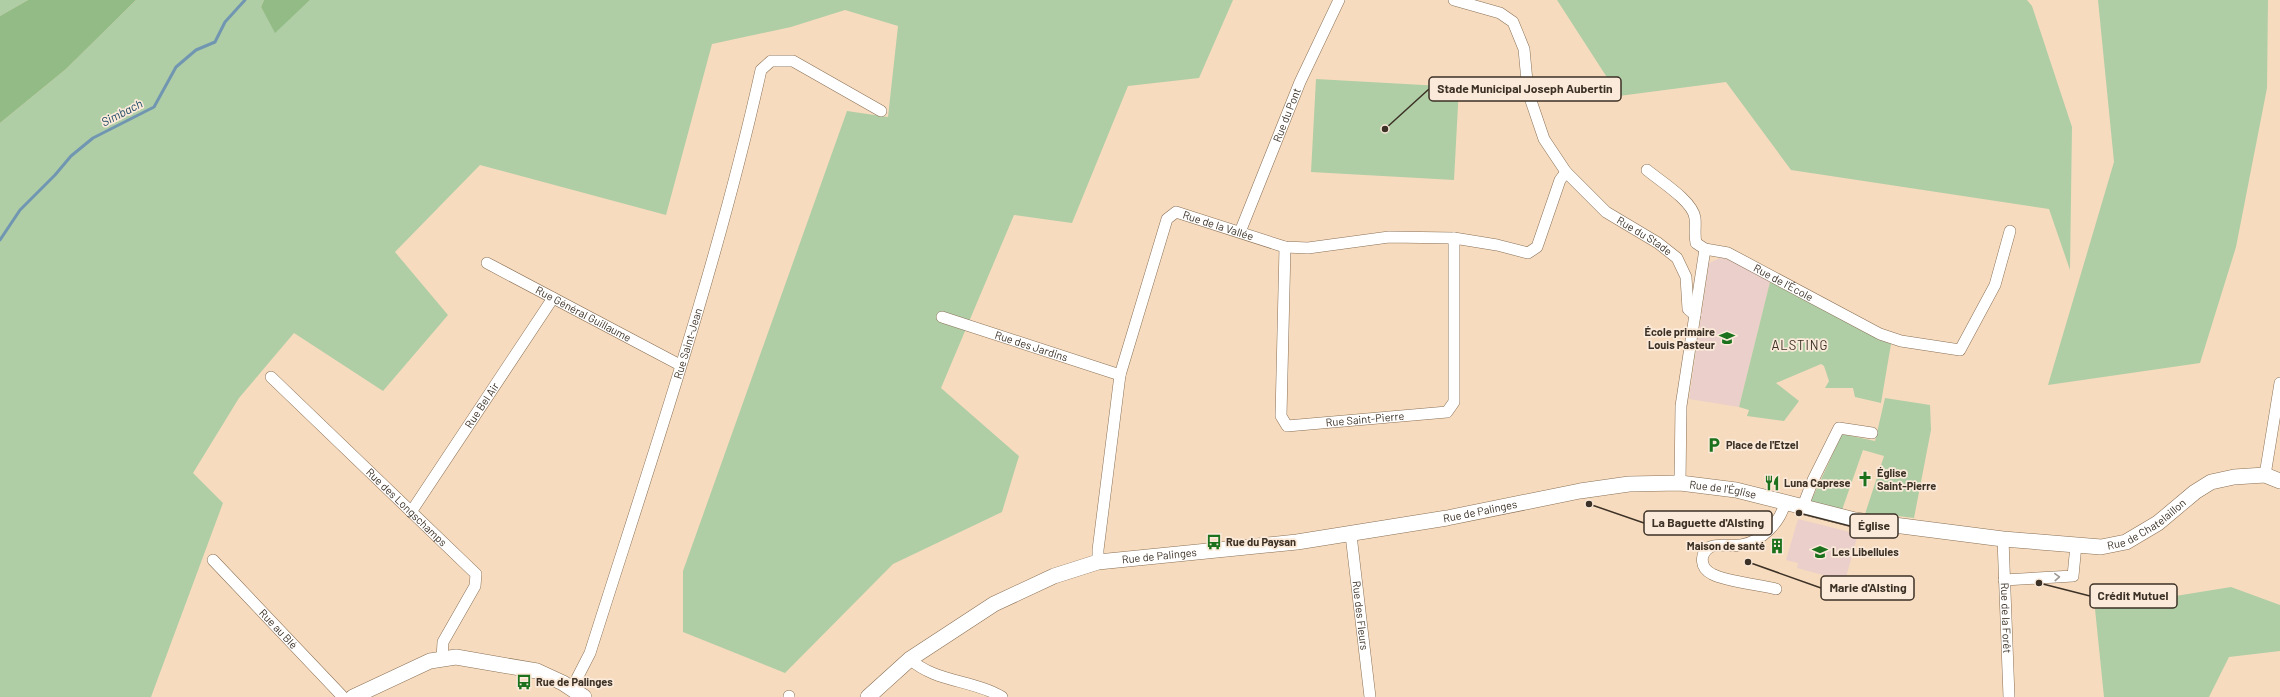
<svg xmlns="http://www.w3.org/2000/svg" width="2280" height="697" font-family="Barlow,sans-serif">
  <style>
    .education { fill: #eacfcb }
    .green { fill: #afcea6 }
    .forest { fill: #92bb86 }
    .lines { fill: none; stroke-linecap: round; stroke-linejoin: round }
    .stream { stroke: #7196b1; stroke-width: 3 }
    .street-casing { stroke: #897056; stroke-width: 12 }
    .secondary-casing { stroke: #897056; stroke-width: 16 }
    .street { stroke: #fff; stroke-width: 11 }
    .secondary { stroke: #fff; stroke-width: 15 }
    .oneway { stroke: #9e9892 }
    .labels { text-anchor: middle; stroke-width: 3.5; stroke-linejoin: round; paint-order: stroke }
    .street-label { font-size: 11px; fill: #3c3126; stroke: #fbead9 }
    .poi-label { font-size: 11px; font-weight: bold; fill: #3c3126; stroke: #fbead9; text-anchor: start }
    .water-label { font-size: 12px; font-style: italic; fill: #1b4865; stroke: #fbead9 }
    .quarter-label { font-size: 13px; letter-spacing: 1px; fill: #3c3126; stroke: #fbead9 }
    .leader { fill: none; stroke: #3c3126; stroke-width: 1.5 }
    .callout-dot { fill: #3c3126; stroke: #fbead9; stroke-width: 1.5 }
    .callout { fill: #fbead9; stroke: #3c3126; stroke-width: 1.5 }
    .callout-label { font-size: 12px; text-anchor: middle; font-weight: bold; fill: #3c3126 }
  </style>
  <rect width="100%" height="100%" fill="#f7dbbe"/>
  <!-- education -->
  <path class="education" d="M1720 258 1730 259 1770 282 1739 407 1689 399 1709 263Z
    M1798 519 1858 534 1845 581 1797 568 1798 563 1786 560Z"/>
  <!-- green -->
  <path class="green" d="M0 0H28L0 16Z
    M136 0H264L261 7 275 32 310 0H1233L1199 78 1128 86 1072 223 1014 215 941 388 1019 456 1002 512 893 564 785 673 683 632V571L847 111 888 117 898 26 845 10 791 27 712 44 666 215 480 165 395 252 448 315 383 391 294 333 239 398 193 473 223 503 151 697H0V123L66 69Z
    M1557 0H2027L2032 6 2072 127 2070 270 2049 209 1791 170 1726 82 1619 96Z
    M2098 0H2268L2267 88 2236 247 2200 363 2048 385 2114 162Z
    M1316 79 1459 87 1454 180 1311 172Z
    M1770 282 1891 344 1881 403 1855 397 1853 388H1825L1829 381 1824 366 1821 364 1776 383 1799 401 1784 421 1747 416 1749 410 1739 407Z
    M1885 398 1930 405 1931 430 1914 518 1890 515 1888 519 1865 514 1884 456 1863 450 1842 510 1811 501 1842 434 1875 441Z
    M2231 587 2280 605V651L2229 657 2209 697H2104L2095 609Z"/>
  <!-- forest -->
  <path class="forest" d="M28 0H136L66 69 0 123V16Z
    M264 0H310L275 33 261 7Z"/>
  <g class="lines">
    <!-- stream -->
    <path class="stream" d="M0 240 20 210 55 175 71 156 93 138 154 107 176 67 196 50 215 42 225 22 245 0"/>
    <defs>
      <g id="street">
        <path id="s1" d="M1454 0 1500 13 1513 22 1524 49 1528 92 1544 139 1566 172 1606 212 1658 243 1677 258 1686 277 1688 309 1695 315"/>
        <path id="s2" d="M1647 170C1660 181 1693 201 1695 218 1696 226 1694 234 1696 243L1705 249 1728 253 1880 334 1901 341 1960 350 1995 285 2010 231"/>
        <path id="s3" d="M1240 232 1300 82 1339 0"/>
        <path id="s4" d="M1285 247 1281 416 1287 426 1447 412 1454 402V238"/>
        <path id="s5" d="M487 263 680 365"/>
        <path id="s6" d="M942 317 1120 375"/>
        <path id="s7" d="M271 377 476 574 475 586 443 642 442 658"/>
        <path d="M2265 475 2280 383"/>
        <path d="M1680 483 1681 406 1705 249"/>
        <path d="M1803 506 1813 480 1839 428 1872 433"/>
        <path id="s8" d="M411 512 553 298"/>
        <path id="s9" d="M1351 535 1370 697"/>
        <path id="s10" d="M2003 539 2009 697"/>
        <path id="s11" d="M213 560 343 697"/>
        <path id="s12" d="M1098 562V550L1120 375 1167 219 1176 212 1285 247 1308 248 1389 237 1454 238 1497 245 1528 253 1537 247 1560 180 1566 172"/>
        <path d="M2004 580 2073 576 2076 545"/>
        <path d="M1776 589C1760 585 1724 581 1712 574 1700 568 1699 554 1710 547 1720 543 1730 547 1741 545 1761 542 1781 522 1785 502"/>
        <path d="M910 659C934 682 974 680 1002 697"/>
        <path id="s13" d="M572 688 590 653C651 460 717 268 761 70L771 61H793L881 111"/>
        <path d="M789 696V697"/>
      </g>
      <g id="secondary">
        <path d="M353 697 430 661 456 657 537 671 563 683 584 697"/>
        <path id="s14" d="M868 697 910 659 994 604 1054 576 1098 562 1297 542 1447 518 1580 491 1629 484 1680 483 1736 490 1855 520 2003 539 2101 547 2126 542 2158 523 2195 492 2211 482 2234 477 2265 475 2280 481"/>
      </g>
    </defs>
    <!-- street casing -->
    <use href="#street" class="street-casing"/>
    <!-- secondary casing -->
    <use href="#secondary" class="secondary-casing"/>
    <!-- street -->
    <use href="#street" class="street"/>
    <!-- secondary -->
    <use href="#secondary" class="secondary"/>
  </g>
  <!-- one-way arrows -->
  <defs><path id="oneway-chevron" d="M-2-3.5L2.5 0L-2 3.5" fill="none" stroke-width="1.6" stroke-linecap="round" stroke-linejoin="round"/></defs>
  <use class="oneway" href="#oneway-chevron" transform="translate(2057 577) rotate(-3)"/>
  <!-- icons -->
  <defs>
    <symbol id="school-bare" viewBox="-9 -9 18 18"><path d="M0-5L7-2L0 1L-7-2ZM-4 1L0 2.5L4 1V4Q0 6-4 4Z" fill="#1b711c" stroke="#fbead9" stroke-width="2.5" paint-order="stroke"/></symbol>
    <symbol id="parking-bare" viewBox="-9 -9 18 18"><path d="M-3.5-5.5H1a3.5 3.5 0 0 1 0 7H-1V5.5H-3.5ZM-1-3.4V-.6H.8a1.4 1.4 0 0 0 0-2.8Z" fill="#1b711c" stroke="#fbead9" stroke-width="2.5" paint-order="stroke"/></symbol>
    <symbol id="church-bare" viewBox="-9 -9 18 18"><path d="M-1.2-6h2.4v3.5h3.3v2.4h-3.3V6h-2.4V-.1h-3.3v-2.4h3.3Z" fill="#1b711c" stroke="#fbead9" stroke-width="2.5" paint-order="stroke"/></symbol>
    <symbol id="restaurant-bare" viewBox="-9 -9 18 18"><path d="M-5-6h1v4h1v-4h1v4h1v-4h1v5L-1.5 .5V6h-2V.5L-5-1ZM5-6V6H3V1.5H1.5Q1.5-4 5-6Z" fill="#1b711c" stroke="#fbead9" stroke-width="2.5" paint-order="stroke"/></symbol>
    <symbol id="bus-bare" viewBox="-9 -9 18 18"><path d="M-5-6H5V4H4V6H2V4H-2V6H-4V4H-5ZM-3.5-4V0h7V-4ZM-3.5 1.2v1.5H-2V1.2ZM2 1.2v1.5H3.5V1.2Z" fill="#1b711c" stroke="#fbead9" stroke-width="2.5" paint-order="stroke"/></symbol>
    <symbol id="building-bare" viewBox="-9 -9 18 18"><path d="M-4-6H4V6H1V3H-1V6H-4ZM-2.5-4.3h1.7v1.8h-1.7ZM.8-4.3h1.7v1.8H.8ZM-2.5-1h1.7V.8h-1.7ZM.8-1h1.7V.8H.8Z" fill="#1b711c" stroke="#fbead9" stroke-width="2.5" paint-order="stroke"/></symbol>
  </defs>
  <g fill-rule="evenodd">
    <use href="#school-bare" x="1716" y="327" width="22" height="22"/>
    <use href="#parking-bare" x="1703" y="434" width="22" height="22"/>
    <use href="#church-bare" x="1854" y="468" width="22" height="22"/>
    <use href="#restaurant-bare" x="1761" y="472" width="22" height="22"/>
    <use href="#bus-bare" x="1203" y="531" width="22" height="22"/>
    <use href="#building-bare" x="1766" y="535" width="22" height="22"/>
    <use href="#school-bare" x="1809" y="541" width="22" height="22"/>
    <use href="#bus-bare" x="513" y="671" width="22" height="22"/>
  </g>
  <g class="labels">
    <!-- street labels -->
    <g class="street-label">
      <text dy="4" stroke="none"><textPath href="#s3" startOffset="126">Rue du Pont</textPath></text>
      <text dy="4" stroke="none"><textPath href="#s12" startOffset="407">Rue de la Vallée</textPath></text>
      <text dy="4" stroke="none"><textPath href="#s1" startOffset="327">Rue du Stade</textPath></text>
      <text dy="4" stroke="none"><textPath href="#s2" startOffset="191">Rue de l'École</textPath></text>
      <text dy="4" stroke="none"><textPath href="#s5" startOffset="109">Rue Général Guillaume</textPath></text>
      <text dy="4" stroke="none"><textPath href="#s13" startOffset="364">Rue Saint-Jean</textPath></text>
      <text dy="4" stroke="none"><textPath href="#s6" startOffset="94">Rue des Jardins</textPath></text>
      <text dy="4" stroke="none"><textPath href="#s8" startOffset="128">Rue Bel Air</textPath></text>
      <text dy="4" stroke="none"><textPath href="#s4" startOffset="259">Rue Saint-Pierre</textPath></text>
      <text dy="4" stroke="none"><textPath href="#s14" startOffset="901">Rue de l'Église</textPath></text>
      <text dy="4" stroke="none"><textPath href="#s7" startOffset="188">Rue des Longschamps</textPath></text>
      <text dy="4" stroke="none"><textPath href="#s14" startOffset="655">Rue de Palinges</textPath></text>
      <text dy="4" stroke="none"><textPath href="#s14" startOffset="1336">Rue de Chatelaillon</textPath></text>
      <text dy="4" stroke="none"><textPath href="#s14" startOffset="331">Rue de Palinges</textPath></text>
      <text dy="4" stroke="none"><textPath href="#s9" startOffset="81">Rue des Fleurs</textPath></text>
      <text dy="4" stroke="none"><textPath href="#s10" startOffset="79">Rue de la Forêt</textPath></text>
      <text dy="4" stroke="none"><textPath href="#s11" startOffset="95">Rue au Blé</textPath></text>
    </g>
    <!-- poi labels -->
    <g class="poi-label">
      <text x="1715" y="336" text-anchor="end">École primaire<tspan x="1715" dy="13">Louis Pasteur</tspan></text>
      <text x="1726" y="449">Place de l'Etzel</text>
      <text x="1877" y="477">Église<tspan x="1877" dy="13">Saint-Pierre</tspan></text>
      <text x="1784" y="487">Luna Caprese</text>
      <text x="1226" y="546">Rue du Paysan</text>
      <text x="1765" y="550" text-anchor="end">Maison de santé</text>
      <text x="1832" y="556">Les Libellules</text>
      <text x="536" y="686">Rue de Palinges</text>
    </g>
    <!-- water labels -->
    <g class="water-label">
      <text transform="translate(122 113) rotate(-27)" y="4">Simbach</text>
    </g>
    <!-- quarter labels -->
    <g class="quarter-label">
      <text x="1800" y="350">ALSTING</text>
    </g>
  </g>
  <!-- callouts -->
  <path class="leader" d="M1385 129L1429 89M1589 504L1644 523M1799 513L1850 526M1748 562L1821 588M2039 583L2090 596"/>
  <g class="callout-dot">
    <circle cx="1385" cy="129" r="4"/>
    <circle cx="1589" cy="504" r="4"/>
    <circle cx="1799" cy="513" r="4"/>
    <circle cx="1748" cy="562" r="4"/>
    <circle cx="2039" cy="583" r="4"/>
  </g>
  <g class="callout">
    <rect x="1429" y="77" width="192" height="24" rx="4"/>
    <rect x="1644" y="511" width="128" height="24" rx="4"/>
    <rect x="1850" y="514" width="48" height="24" rx="4"/>
    <rect x="1821" y="576" width="93" height="24" rx="4"/>
    <rect x="2090" y="584" width="87" height="24" rx="4"/>
  </g>
  <g class="callout-label">
    <text x="1525" y="93">Stade Municipal Joseph Aubertin</text>
    <text x="1708" y="527">La Baguette d'Alsting</text>
    <text x="1874" y="530">Église</text>
    <text x="1868" y="592">Marie d'Alsting</text>
    <text x="2133" y="600">Crédit Mutuel</text>
  </g>
</svg>
